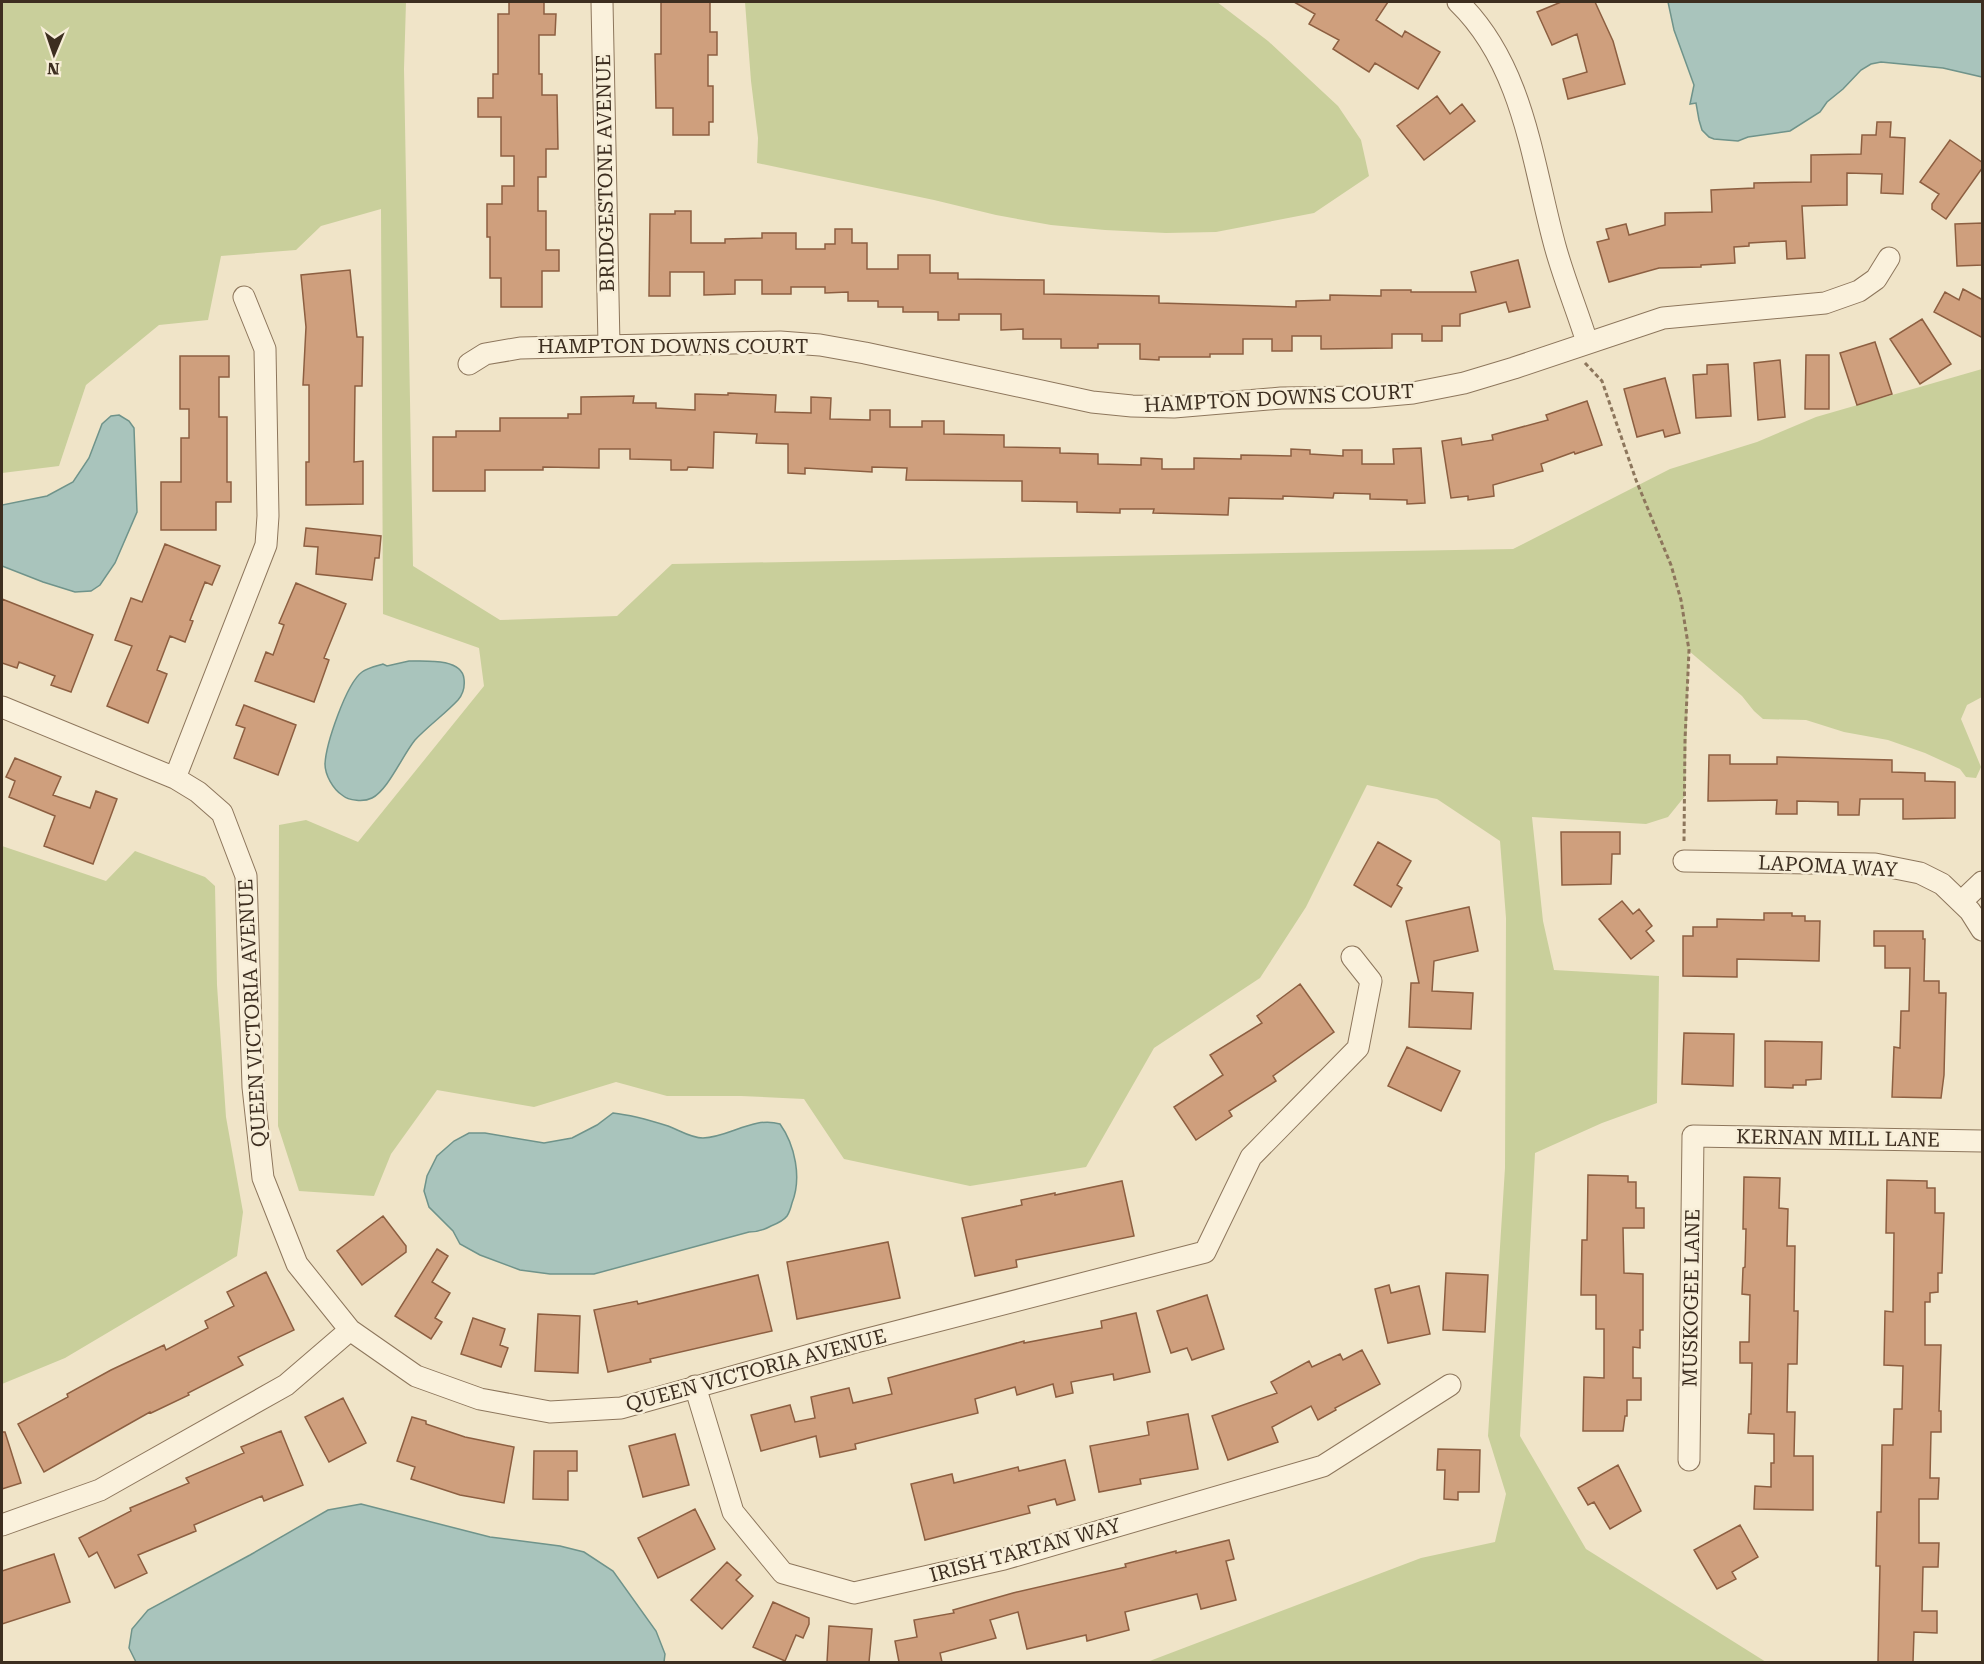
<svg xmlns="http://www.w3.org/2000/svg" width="1984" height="1664" font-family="'Roboto Serif',serif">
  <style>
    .green { fill: #c9cf9b }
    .water { fill: #a9c4bc; stroke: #6f938a; stroke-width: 1.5 }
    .building { fill: #cf9f7d; stroke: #8d5f41; stroke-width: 1.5 }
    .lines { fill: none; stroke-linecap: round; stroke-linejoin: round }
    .street-casing { stroke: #8d765c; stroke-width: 23 }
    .path { stroke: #8d765c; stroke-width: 3; stroke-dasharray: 4.5 3; stroke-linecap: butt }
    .street { stroke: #faf1dc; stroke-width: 21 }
    .labels { text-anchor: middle; stroke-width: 5; stroke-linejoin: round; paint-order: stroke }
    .street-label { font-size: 20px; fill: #3d2e20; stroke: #f7eed8 }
  </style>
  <rect width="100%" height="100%" fill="#f0e4c8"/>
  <!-- green -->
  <path class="green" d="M2 2H406L404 69 413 566 500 620 617 616 672 564 1513 549 1670 469 1757 442 1816 417 1982 369V697L1967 705 1961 719 1981 767 1976 778 1966 777 1960 769 1925 753 1888 740 1844 732 1806 720 1763 719 1754 711 1742 696 1689 651 1685 796 1668 817 1646 824 1532 817 1543 921 1554 970 1659 976 1657 1103 1602 1123 1535 1153 1520 1436 1586 1549 1766 1662H1147L1421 1558 1495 1542 1506 1494 1488 1436 1505 1168 1506 918 1500 841 1437 799 1367 785 1306 907 1260 978 1154 1048 1086 1167 970 1186 844 1159 804 1099 741 1096H667L616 1082 534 1107 437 1090 391 1154 374 1196 299 1191 278 1126 279 825 306 820 358 842 484 686 479 648 383 614 381 209 321 226 296 250 221 256 208 320 159 325 86 385 59 466 2 473Z
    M745 2H1217L1268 41 1338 106 1361 140 1369 176 1314 213 1216 232 1166 233 1105 230 1051 225 996 215 934 200 757 163 758 138 751 81Z
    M2 846 106 881 135 851 205 877 215 886 217 985 226 1117 243 1212 237 1256 65 1358 2 1384Z"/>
  <!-- water -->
  <path class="water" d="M1668 2H1982V77L1943 68 1881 62 1871 64 1861 70 1843 89 1827 102 1820 112 1790 131 1748 137 1738 141 1714 139 1709 137 1702 130 1699 120 1696 103 1690 104 1694 85 1674 30Z
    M119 415 129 421 134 428 137 512 115 563 100 585 91 591 75 592 43 582 2 566V505L47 496 73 482 89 458 102 424 111 416Z
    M409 661C425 661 462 658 464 679 465 687 463 694 458 700 445 714 428 726 415 740 402 756 388 790 372 798 364 802 349 801 342 795 333 789 325 775 325 764 326 744 346 684 362 672 367 668 376 666 383 664L387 666Z
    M613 1113C632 1115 649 1120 668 1126 679 1130 691 1138 703 1138 730 1137 753 1116 780 1124 795 1145 802 1178 792 1203 791 1207 789 1213 787 1216 784 1220 776 1224 771 1226 764 1230 758 1232 749 1232L594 1274H550L520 1270 480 1255 460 1244 453 1231 429 1207 424 1191 427 1176 437 1156 454 1141 469 1133H485L544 1143 572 1138 597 1125Z
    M361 1504 490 1537 560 1546 584 1552 613 1571 656 1631 665 1654 664 1662H136L129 1648 132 1629 148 1610 250 1555 328 1510Z"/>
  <!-- building -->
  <path class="building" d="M509 2H544V14H556L555 35H539V74H542V95H557L558 149H546V177H538V211H546V250H559V271H542V307H501V278H490V237H487V204H502V186H514V156H501V117H478V98H493V74H498V14H509Z
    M661 2H710V32H717V55H708V86H713V122H709V135H673V108H656L655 54H661Z
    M1294 2H1388L1376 20 1402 37 1405 31 1440 52 1418 89 1375 63 1369 72 1333 49 1339 40 1309 24 1315 14Z
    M1561 2H1595L1613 41 1625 84 1568 99 1563 79 1587 72 1577 34 1552 45 1537 12Z
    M1437 96 1450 114 1462 104 1475 121 1424 160 1397 126Z
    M1877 122H1891L1890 137 1905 138 1903 194 1881 193 1882 174 1847 173V205L1802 206 1805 258 1787 259 1786 241 1749 243V246L1734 247 1735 263 1701 265V267L1659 268 1609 282 1597 242 1609 239 1606 229 1626 224 1629 235 1665 225V213L1712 212 1711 190 1754 188V183L1811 182V155L1861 154 1862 135H1876Z
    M1950 140 1983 163V167L1946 219 1932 209V204L1939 194 1920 182Z
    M675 211H691V243H725V239L762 238V233H796V249H825V244H835V229H852V243H867V269H898V255H930V273H958V279L1044 280V294L1159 296V303L1296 307V301L1330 300V295L1381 296V290H1411V292H1476L1471 272 1518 260 1530 307 1509 312 1506 302 1460 314V326H1442V341H1422V334H1392V348L1321 349V336H1292V351H1272V339H1243V354H1210V357H1159V360L1140 359V344H1098V348H1061V339H1023V329L1001 330V314H959V320H938V312H903V307H878V301H848V292L825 293V287H791V294H762V280H735V294L704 295V272H670V296H649L650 214H675Z
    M1983 223V265L1957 266 1955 224Z
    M350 270 357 337H363L362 386H355L354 462 363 461V504L306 505V462H309V385H303L306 327 301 275Z
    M1963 289 1983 300V338L1934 312 1945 292 1959 300Z
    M1922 319 1951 364 1920 384 1890 339Z
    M1875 342 1892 394 1857 405 1840 353Z
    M1806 355H1829V409H1805Z
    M180 356H229V377H219V417H227V482H231V502H216V530H161V482H181V438H189V409H180Z
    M1780 360 1785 417 1758 420 1754 363Z
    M1728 364 1731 416 1696 418 1693 375 1707 374V365Z
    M1665 378 1680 433 1665 437 1663 430 1637 437 1624 389Z
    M728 393 776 395 775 412 811 413V397L831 398 830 419 870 420V410H890V427H922V421H944V434L1004 435V447L1060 448V453L1098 454V464L1141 465V458L1162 459V469H1194V458L1241 459V455L1291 456V449L1310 450V454L1343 456V450H1362V464H1394L1393 449 1421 448 1425 503 1407 504V500L1370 499V494L1334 493 1333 498 1283 496V499L1229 498 1228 515 1153 513 1154 509H1120V513L1077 512V502L1022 501V481L906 480 907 468 872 467V472L805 468V474L788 473V444L756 443 757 434 714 432 713 468 688 467 687 470H671V460L630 459V449H599V468L543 467V470H485V491H433V437H456V431H500V418H568V414H581V397L634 396 633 403H656V408L695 410V394L728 395Z
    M1587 401 1602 445 1575 454 1574 452 1541 464 1543 471 1493 485 1494 496 1468 500V496L1451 498 1442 441 1461 438 1462 445 1493 440 1492 435 1548 420 1546 415Z
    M306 528 381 536 379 558H375L372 580 316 574 318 547 304 546Z
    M165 544 220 566 212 585 205 582 190 620 193 621 185 642 170 636 157 670 167 674 148 723 107 706 132 646 115 640 131 598 142 602Z
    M296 583 346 604 324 658 329 660 314 702 255 681 266 652 273 655 284 625 279 623Z
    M2 599 93 635 71 692 51 685 55 676 19 662 17 668 2 663Z
    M244 705 296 725 278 775 234 758 245 728 236 725Z
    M1709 755H1730V764H1777V757L1892 760V772L1925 773V781L1955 782V818L1903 819V799H1860L1859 815H1838V802L1797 801V814H1776L1777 800 1708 801Z
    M15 758 61 777 53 795 90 808 96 791 117 799 93 864 44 846 55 816 9 797 15 781 6 777Z
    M1561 832H1620V854H1612L1611 884 1562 885Z
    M1378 842 1411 861 1397 885 1402 888 1391 907 1354 885Z
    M1622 901 1633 914 1639 909 1652 926 1646 931 1654 941 1631 959 1599 919Z
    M1469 907 1478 951 1434 961 1432 991 1473 993 1471 1029 1409 1027 1411 983H1419L1406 921Z
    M1764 913H1792V916H1805V921H1820L1819 961 1737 959V977L1683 976V936H1693V927H1717V919L1764 920Z
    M1874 931H1923V939H1925L1924 981H1939V993H1946L1944 1075 1941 1098 1892 1097 1894 1047 1900 1048 1901 1011H1909L1910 968H1885V946H1874Z
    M1300 984 1334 1032 1273 1076 1276 1081 1229 1111 1232 1116 1196 1140 1174 1107 1223 1075 1210 1055 1262 1023 1257 1016Z
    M1684 1033 1734 1034 1733 1086 1682 1084Z
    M1765 1041 1822 1042 1821 1079 1806 1080V1085H1793V1088L1765 1087Z
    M1407 1047 1460 1071 1441 1111 1388 1086Z
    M1588 1175 1628 1176V1182H1636V1208H1644V1228H1623L1624 1273 1643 1274V1330H1640V1348L1633 1347V1378H1641V1400H1627V1416H1625L1623 1431H1583L1584 1377 1604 1378V1329H1596V1295H1581L1582 1240H1587Z
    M1744 1177 1780 1178 1779 1208 1788 1209 1787 1246H1795L1794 1311H1798L1797 1364H1788L1787 1412H1795L1794 1456H1813V1510L1754 1509 1755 1486 1771 1487V1463H1774V1434L1748 1433 1749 1414H1751L1752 1363H1740V1342H1749L1750 1295 1742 1294 1743 1268 1745 1267 1746 1229H1743Z
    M1887 1180 1927 1181V1188H1935V1213H1944L1942 1273H1938V1292L1930 1293V1302H1925V1345H1941L1939 1411H1941V1432H1931L1930 1478H1939L1938 1499H1919V1543H1939L1938 1567H1923L1922 1611H1937V1633L1914 1632 1913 1662H1878L1880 1566H1876L1877 1512H1881L1882 1445H1893L1894 1409H1902L1903 1366 1884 1365 1885 1311 1893 1312 1894 1233H1886Z
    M1122 1181 1134 1236 1016 1260 1017 1267 975 1276 962 1218 1022 1205 1021 1200 1055 1193V1195Z
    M383 1216 406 1246V1252L362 1285 337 1251Z
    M888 1242 900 1298 797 1319 787 1262Z
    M437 1249 448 1256 432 1282 450 1293 435 1318 442 1322 431 1339 395 1316Z
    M266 1272 294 1330 238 1357 243 1365 188 1393 189 1395 151 1413 150 1412 44 1472 18 1424 68 1397 67 1394 111 1370 164 1345 166 1350 208 1328 205 1321 234 1306 227 1292Z
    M1446 1273 1488 1275 1485 1332 1443 1330Z
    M758 1275 772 1331 650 1359 651 1362 608 1372 594 1310 637 1301 638 1304Z
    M1389 1285 1391 1293 1419 1286 1430 1334 1388 1343 1375 1289Z
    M1207 1295 1224 1349 1192 1360 1187 1348 1171 1353 1157 1311Z
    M1136 1313 1150 1372 1114 1380 1113 1374 1071 1382 1073 1393 1056 1397 1053 1384 1017 1395 1015 1387 975 1399 978 1413 855 1444 856 1449 820 1457 816 1436 761 1451 751 1415 790 1405 795 1422 815 1418 811 1397 849 1388 853 1403 892 1394 888 1378 1024 1341V1343L1102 1328 1101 1321Z
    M538 1314 580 1316 578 1373 535 1371Z
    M473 1318 505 1329 500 1345 508 1348 501 1367 461 1354Z
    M1362 1350 1380 1384 1335 1408 1336 1410 1318 1420 1311 1406 1272 1427 1278 1442 1228 1460 1212 1416 1277 1393 1271 1382 1309 1361 1312 1367 1340 1354 1343 1360Z
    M343 1398 366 1443 329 1462 305 1417Z
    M1188 1414 1198 1469 1140 1479 1141 1484 1099 1492 1090 1446 1149 1435 1147 1422Z
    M412 1417 426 1421V1424L465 1437 514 1447 504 1503 460 1495 411 1479 415 1467 397 1461Z
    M281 1431 303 1485 264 1501 262 1496 194 1525 196 1531 138 1555 147 1573 115 1588 97 1552 89 1557 79 1538 131 1511 130 1508 189 1483 186 1478 244 1453 241 1447Z
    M2 1432H5L21 1483 2 1489Z
    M675 1434 689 1485 643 1497 629 1446Z
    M1438 1449 1480 1450 1479 1492H1458V1500L1444 1499 1445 1470H1437Z
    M534 1451H577V1471H568V1500L533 1499Z
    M1065 1460 1075 1500 1057 1505 1055 1499 1028 1506 1030 1513 925 1540 911 1484 952 1474 954 1483 1018 1467 1019 1471Z
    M1618 1465 1641 1511 1610 1529 1594 1502 1588 1505 1578 1488Z
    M695 1509 715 1549 658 1578 638 1538Z
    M1740 1525 1758 1557 1732 1572 1736 1579 1717 1589 1694 1550Z
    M1229 1540 1234 1559 1226 1561 1236 1600 1201 1609 1197 1594 1125 1612 1129 1630 1087 1641 1086 1635 1027 1649 1018 1612 990 1620 996 1638 940 1653 942 1662H899L895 1641 917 1637 914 1620 954 1613 953 1610 1013 1593 1126 1567 1125 1564 1176 1551V1553Z
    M54 1554 70 1602 2 1624V1571Z
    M727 1562 741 1575 736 1580 753 1596 722 1629 691 1600Z
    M773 1602 809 1618V1624L803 1638 796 1635 785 1661 753 1647Z
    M829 1626 872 1629 869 1662H827Z"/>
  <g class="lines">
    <defs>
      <path id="street" d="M602 2 609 345
        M1458 2C1524 66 1532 162 1555 246 1564 279 1577 310 1587 342
        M469 364 485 354 520 348 780 342 820 345 865 353 1092 402 1132 406 1174 407 1281 398 1368 397 1413 393 1464 383 1514 368 1663 318 1825 303 1859 291 1876 279 1889 258
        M2 707 175 778 198 792 222 813 246 876 253 1087 263 1178 297 1264 350 1330 416 1376 480 1399 550 1412 621 1408 856 1342 1205 1252 1251 1157 1358 1048 1371 981 1352 957
        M175 778 266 545 268 516 265 349 244 297
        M1684 861 1875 864 1920 873 1942 884 1970 911 1982 930
        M1961 902 1982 882
        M695 1386 733 1512 783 1573 854 1593 1004 1559 1323 1466 1450 1385
        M1689 1460 1693 1136 1982 1141
        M2 1525 100 1490 286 1385 350 1330"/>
    </defs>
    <!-- street casing -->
    <use href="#street" class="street-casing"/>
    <!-- path -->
    <path class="path" d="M1585 363 1602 381 1636 480 1671 565 1681 600 1689 650 1685 740 1684 842"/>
    <!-- street -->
    <use href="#street" class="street"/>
  </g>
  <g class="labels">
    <!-- street labels -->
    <g class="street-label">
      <text transform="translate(605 173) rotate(-91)" y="7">BRIDGESTONE AVENUE</text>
      <text x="673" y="353">HAMPTON DOWNS COURT</text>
      <text transform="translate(1279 398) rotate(-3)" y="7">HAMPTON DOWNS COURT</text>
      <text transform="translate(1828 866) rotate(3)" y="7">LAPOMA WAY</text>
      <text transform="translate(252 1013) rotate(-93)" y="7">QUEEN VICTORIA AVENUE</text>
      <text transform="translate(1838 1138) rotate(1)" y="7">KERNAN MILL LANE</text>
      <text transform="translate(1691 1298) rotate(-89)" y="7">MUSKOGEE LANE</text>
      <text transform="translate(756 1370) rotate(-15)" y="7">QUEEN VICTORIA AVENUE</text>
      <text transform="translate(1025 1550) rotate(-15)" y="7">IRISH TARTAN WAY</text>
    </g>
  </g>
  <!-- border -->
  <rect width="1984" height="1664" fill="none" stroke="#3d2e20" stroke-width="6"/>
  <!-- north arrow -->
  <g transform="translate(54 54) rotate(182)" stroke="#f7eed8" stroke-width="4.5" paint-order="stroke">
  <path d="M0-4.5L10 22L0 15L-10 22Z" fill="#3d2e20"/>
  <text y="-9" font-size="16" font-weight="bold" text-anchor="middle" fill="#3d2e20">N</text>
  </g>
</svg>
